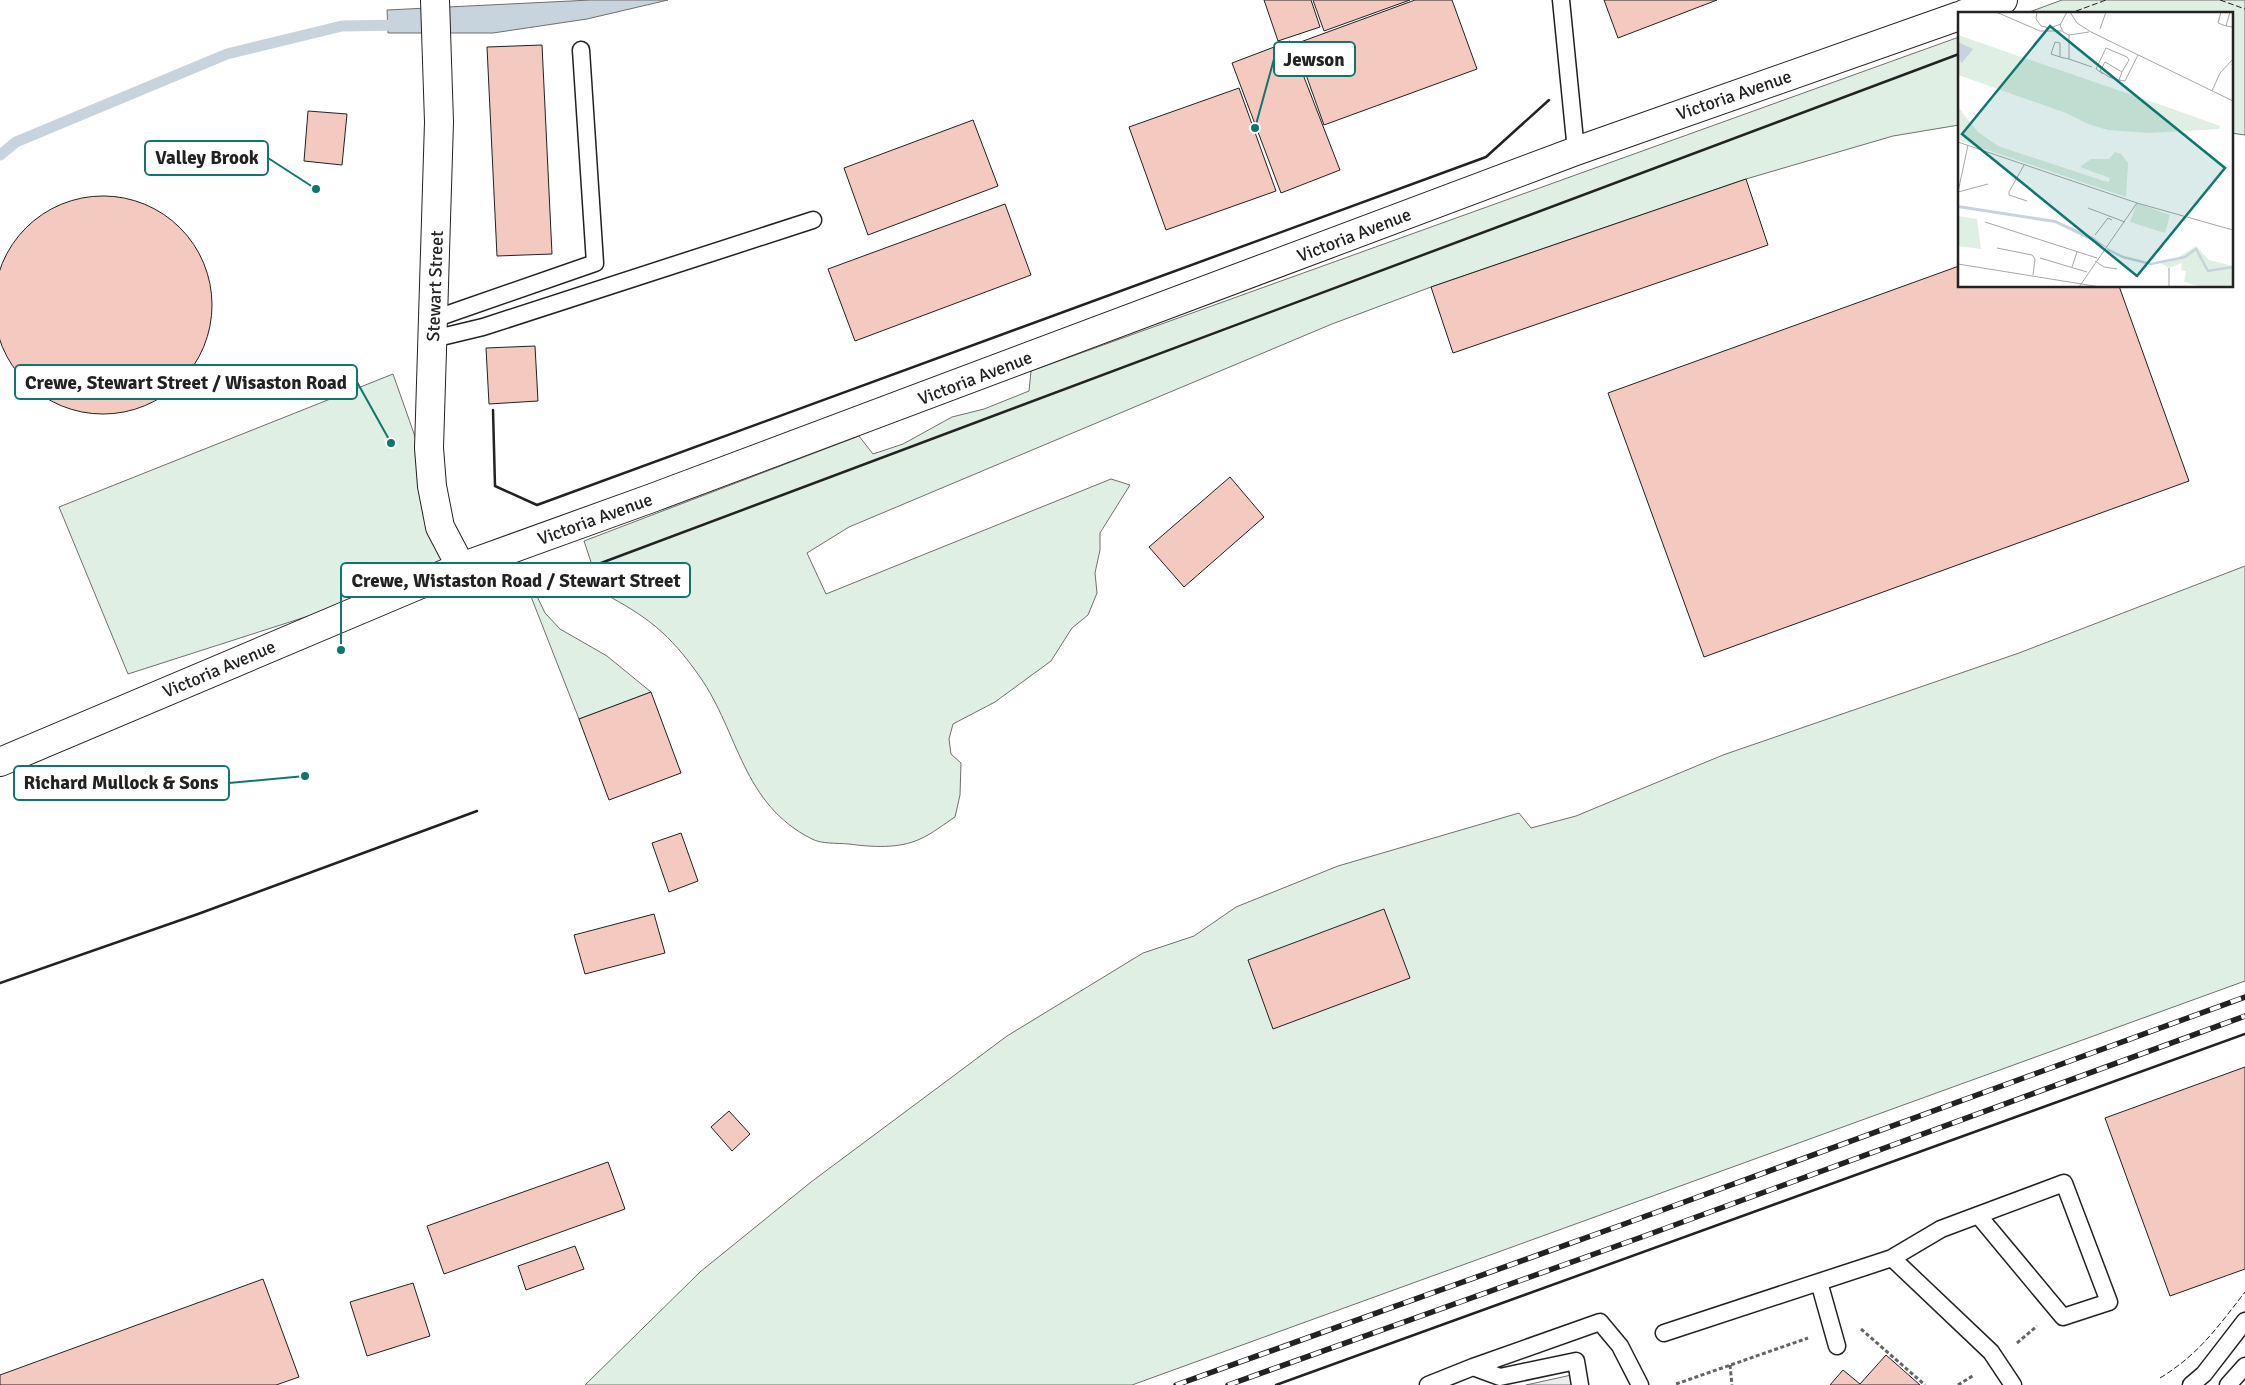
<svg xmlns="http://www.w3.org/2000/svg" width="2245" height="1385" font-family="Signika,sans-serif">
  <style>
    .green { fill: #e0efe3; stroke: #6f6f6f }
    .parking { fill: #ededed; stroke: #6f6f6f }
    .water { fill: #c7d3dd; stroke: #6f6f6f }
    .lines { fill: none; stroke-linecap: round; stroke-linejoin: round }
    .stream { stroke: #c7d3dd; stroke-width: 11 }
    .building { fill: #f3c9c0; stroke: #222 }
    .service-casing { stroke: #222; stroke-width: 19 }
    .tertiary-casing { stroke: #222; stroke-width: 30 }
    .path { stroke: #646464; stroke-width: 3; stroke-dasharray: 4 2.5; stroke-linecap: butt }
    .service { stroke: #fff; stroke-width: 16 }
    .tertiary { stroke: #fff; stroke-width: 28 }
    .rail-casing { stroke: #222; stroke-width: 5.5 }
    .rail { stroke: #fff; stroke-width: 4; stroke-dasharray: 11; stroke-linecap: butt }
    .fence { stroke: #222; stroke-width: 1; stroke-dasharray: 6 2.5; stroke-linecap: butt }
    .wall { stroke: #222; stroke-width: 2.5 }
    .labels { text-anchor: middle; stroke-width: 4; stroke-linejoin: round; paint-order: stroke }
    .street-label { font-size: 18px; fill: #222; stroke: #fff }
    .inset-river { fill: none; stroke: #c7d3dd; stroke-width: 2.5 }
    .inset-road { fill: none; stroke: #a7a7a7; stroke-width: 1 }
    .view { fill: #0f766e; fill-opacity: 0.15; stroke: #0f766e; stroke-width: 2.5 }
    .inset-edge { fill: none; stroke: #222; stroke-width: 2.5 }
    .leader { fill: none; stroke: #0f766e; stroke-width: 2 }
    .callout-dot { fill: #0f766e; stroke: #fff; stroke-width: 2 }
    .callout { fill: #fff; stroke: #0f766e; stroke-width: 2 }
    .callout-label { font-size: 19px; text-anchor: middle; font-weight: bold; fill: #222 }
  </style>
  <rect width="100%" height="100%" fill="#fff"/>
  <!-- green -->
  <path class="green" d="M2062 0H2245V135L2231 133V14H2024Z
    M1959 37V125L1893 136 1746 179 1431 287 1332 324 849 527 807 553 826 594 1111 479 1130 485 1100 533V550L1095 573 1097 593 1088 615 1072 628 1051 661 995 702 953 724 949 739 951 754 961 763 960 795 955 817C944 824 932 834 920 839 899 849 871 847 849 844 838 843 821 844 812 839 742 804 739 733 700 677 669 633 648 617 601 592L584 541 859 436 873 454 903 444 952 417 984 409 1029 391 1031 371Z
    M393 374 461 567 128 674 59 507Z
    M2245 566V981L1132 1385H585L700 1272 811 1182 1007 1036 1143 953 1194 936 1236 907 1338 866 1519 813 1531 828 1576 816 1723 755 2019 653Z
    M528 589 535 592 545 613 560 629 607 656 651 692 579 719Z"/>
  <!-- parking -->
  <path class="parking" d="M1585 1372 1588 1385H1526Z"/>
  <!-- water -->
  <path class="water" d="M591 0H668L587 19 493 33H388L387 10Z"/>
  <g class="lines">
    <!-- stream -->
    <path class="stream" d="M0 155 16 142 227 54 342 26 403 25"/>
  </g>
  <!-- building -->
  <path class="building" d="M1264 0H1311L1320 27 1278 41Z
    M1313 0H1410L1324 31Z
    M1415 0H1452L1477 69 1324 125 1295 44Z
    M1604 0H1717L1618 38Z
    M1290 41 1340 170 1281 193 1232 63Z
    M542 45 552 254 497 256 487 47Z
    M1239 88 1276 191 1166 230 1129 127Z
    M308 111 347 114 342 165 304 161Z
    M973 120 998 186 868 235 844 168Z
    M1746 179 1768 245 1453 353 1431 287Z
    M-6 305a109 109 0 1 1 218 0a109 109 0 1 1-218 0Z
    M1005 204 1031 275 855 341 828 269Z
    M1959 266V286H2119L2189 481 1704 657 1608 393Z
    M535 346 538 401 489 404 486 348Z
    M1230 477 1264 517 1184 587 1149 547Z
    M651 692 681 773 609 800 579 719Z
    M681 833 698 881 669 892 652 843Z
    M1384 909 1410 978 1273 1029 1248 960Z
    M654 914 665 953 585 974 574 935Z
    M2245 1067V1269L2170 1296 2105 1118Z
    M729 1111 750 1134 732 1151 711 1127Z
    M608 1162 625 1209 444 1274 427 1226Z
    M575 1246 584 1269 526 1290 518 1266Z
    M263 1279 299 1377 276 1385H0V1375Z
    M413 1283 430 1336 367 1356 350 1302Z
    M1886 1355 1920 1385H1830L1843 1370 1860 1384Z"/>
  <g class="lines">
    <defs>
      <path id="service" d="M1561 0 1576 151
        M434 319 595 263 581 50
        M433 339 483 327 813 220
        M1892 1258 1941 1229 2064 1183 2109 1302 2063 1317 1978 1215
        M1819 1282 1837 1346
        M1664 1333 1892 1258 1991 1352 2013 1385
        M1473 1367 1600 1322 1620 1346 1640 1385
        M1428 1385 1473 1367 1500 1377 1576 1361 1580 1385
        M2191 1385 2204 1374 2245 1321
        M2228 1385 2245 1366"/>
      <path id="tertiary" d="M435 0 439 122 429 448 432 486 440 527 461 567
        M1964 14 2003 0
        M0 762 461 567 652 498 1576 151 1959 16"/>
    </defs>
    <!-- service casing -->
    <use href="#service" class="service-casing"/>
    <!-- tertiary casing -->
    <use href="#tertiary" class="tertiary-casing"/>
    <!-- path -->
    <path class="path" d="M1861 1329 1925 1385
      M2017 1343 2037 1326
      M1730 1365 1732 1385
      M1676 1384 1808 1338
      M1958 1385 1974 1375"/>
    <!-- service -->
    <use href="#service" class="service"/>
    <!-- tertiary -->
    <use href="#tertiary" class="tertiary"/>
    <defs>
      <path id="rail" d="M1176 1385 1627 1223 2245 997
        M1228 1385 1639 1238 2245 1016"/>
    </defs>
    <!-- rail casing -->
    <use href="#rail" class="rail-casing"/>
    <!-- rail -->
    <use href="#rail" class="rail"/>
    <!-- fence -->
    <path class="fence" d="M2220 0 2245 9
      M2068 14 2106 0
      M2160 1378C2199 1354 2217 1328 2245 1292
      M1276 1385 2087 1091"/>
    <!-- wall -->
    <path class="wall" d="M493 410 495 486 537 505 1486 157 1549 100
      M593 566 1959 54
      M0 983 198 914 477 811
      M1276 1385 2245 1034"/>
  </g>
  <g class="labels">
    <!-- street labels -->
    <g class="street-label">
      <text transform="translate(1734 95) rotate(-19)" y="6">Victoria Avenue</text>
      <text transform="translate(1354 235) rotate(-21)" y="6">Victoria Avenue</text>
      <text transform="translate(435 286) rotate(-88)" y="6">Stewart Street</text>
      <text transform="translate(975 378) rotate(-21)" y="6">Victoria Avenue</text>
      <text transform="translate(595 519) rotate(-20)" y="6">Victoria Avenue</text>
      <text transform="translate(219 669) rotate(-23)" y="6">Victoria Avenue</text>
    </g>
  </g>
  <!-- overview -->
  <g transform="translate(1958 12)">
    <rect width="275" height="275" fill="#fff"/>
    <path d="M0 23 212 96 262 114 261 117 191 121 150 118 130 112 108 101 0 63ZM0 95 20 120 40 134 146 169 151 170 152 166 122 155 133 147H151L157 140 163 142 170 151 168 185 0 128ZM179 191 212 203 207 221 172 210ZM0 204 19 207 23 237 0 234ZM238 234 251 248 275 254V275H244L226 270 228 259 223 258 224 251 211 256 203 251 219 246Z" fill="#e0efe3"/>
    <path d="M0 30 15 37 4 51 0 47ZM0 193 97 208 135 225 151 237 97 211 0 196Z" fill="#c7d3dd"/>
    <path class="inset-river" d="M149 237 165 245 193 252 227 245 238 237 250 259 275 255"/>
    <path class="inset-road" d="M38 0 82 19H104M79 0 78 7 83 14 92 16 103 12M109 0 102 13 105 20 111 23 131 20M112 0 119 11 133 20 275 89M263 0 260 11 268 14M272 0 268 14 275 15M142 17 148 0M111 23V47L134 55M102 45V31L97 30 93 42 102 45 106 46 111 47M145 62 138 57 148 36 169 45 171 48 164 60M161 68 164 60 147 50 142 59 151 65 161 68 167 69 180 43M254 79 262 61 275 47M0 130 179 191 275 218M10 133 0 180 30 172M66 153 51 180V183L69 189M130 196 167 210M27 210 139 246M137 223 150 206 154 208M39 236 74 243 77 247 75 263M82 246 129 260M137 249 146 255 159 257M0 252 142 275M114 255 119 240M211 256V275M121 275 179 191"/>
    <path class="view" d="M92 14 267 156 179 264 4 122Z"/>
    <rect width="275" height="275" class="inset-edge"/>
  </g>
  <!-- callouts -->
  <path class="leader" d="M1255 128L1274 59M316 189L268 158M391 443L357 382M341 650L341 580M305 776L229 783"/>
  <g class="callout-dot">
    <circle cx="1255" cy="128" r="5"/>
    <circle cx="316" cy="189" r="5"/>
    <circle cx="391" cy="443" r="5"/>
    <circle cx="341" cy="650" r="5"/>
    <circle cx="305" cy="776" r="5"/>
  </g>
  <g class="callout">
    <rect x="1274" y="42" width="81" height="34" rx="5"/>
    <rect x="145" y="141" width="123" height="34" rx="5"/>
    <rect x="15" y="365" width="342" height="34" rx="5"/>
    <rect x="341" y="563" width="349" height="34" rx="5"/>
    <rect x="14" y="766" width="215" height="34" rx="5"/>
  </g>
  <g class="callout-label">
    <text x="1314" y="66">Jewson</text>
    <text x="207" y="164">Valley Brook</text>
    <text x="186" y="389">Crewe, Stewart Street / Wisaston Road</text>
    <text x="516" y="587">Crewe, Wistaston Road / Stewart Street</text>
    <text x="121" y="789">Richard Mullock &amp; Sons</text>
  </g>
</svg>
